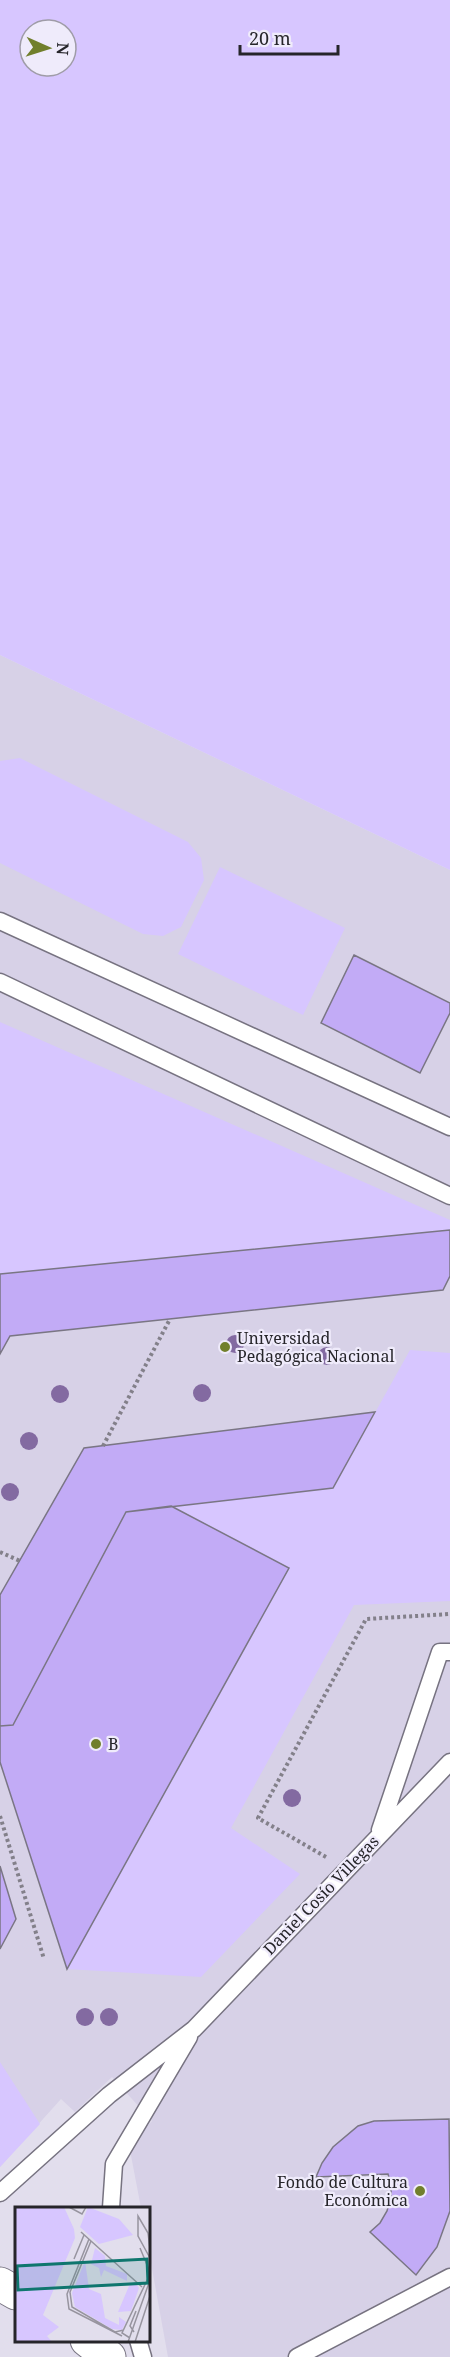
<svg xmlns="http://www.w3.org/2000/svg" width="450" height="2357" font-family="'Noto Serif',serif">
  <style>
    .built { fill: #d7d1e7 }
    .green { fill: #d7c6ff; fill-rule: evenodd }
    .building { fill: #c2abf6; stroke: #7a7684; stroke-width: 1.5 }
    .lines { fill: none; stroke-linecap: round; stroke-linejoin: round }
    .lane-casing { stroke: #777381; stroke-width: 19 }
    .street-casing { stroke: #777381; stroke-width: 35 }
    .path { stroke: #83808a; stroke-width: 4; stroke-dasharray: 3 3; stroke-linecap: butt }
    .lane { stroke: #fff; stroke-width: 16 }
    .street { stroke: #fff; stroke-width: 33 }
    .tree { fill: #836aa1 }
    .poi-dot { fill: #717f2c; stroke: #efebfb; stroke-width: 2 }
    .labels { text-anchor: middle; stroke-width: 4.5; stroke-linejoin: round; paint-order: stroke }
    .poi-label { font-size: 16px; fill: #26252a; stroke: #efebfb; text-anchor: start }
    .street-label { font-size: 16px; fill: #26252a; stroke: #efebfb }
    .inset-road { fill: none; stroke: #97949f; stroke-width: 1.5 }
    .view { fill: #0f766e; fill-opacity: 0.15; stroke: #0f766e; stroke-width: 3 }
    .inset-edge { fill: none; stroke: #26252a; stroke-width: 3 }
  </style>
  <rect width="100%" height="100%" fill="#e2deed"/>
  <!-- built -->
  <path class="built" d="M0 655 450 870V2357H168L149 2252 148 2208H141L129 2145 152 2121 112 2077 75 2112 61 2099 0 2167Z"/>
  <!-- green -->
  <path class="green" d="M0 0H450V870L0 655ZM30 30H66V66H30Z
    M20 758 188 842 201 858 204 880 181 927 163 936 143 934 0 863V761Z
    M220 867 345 928 303 1015 178 954Z
    M0 1022 450 1220V1230L0 1274Z
    M410 1350 450 1353V1601L354 1605 231 1828 300 1874 201 1977 67 1969 289 1568 171 1506 333 1488Z
    M0 2062 40 2124 0 2167Z"/>
  <!-- building -->
  <path class="building" d="M354 955 450 1003V1013L420 1073 321 1023Z
    M450 1230V1276L443 1290 10 1336 0 1354V1274Z
    M375 1412 333 1488 126 1512 13 1725 0 1726V1595L84 1448Z
    M171 1506 289 1568 67 1969 0 1762V1726L13 1725 126 1512Z
    M0 1866 16 1919 0 1949Z
    M449 2119 450 2211 437 2247 416 2275 370 2232 380 2223 387 2211 391 2197V2184L388 2174 316 2177 322 2163 333 2147 358 2126 374 2121Z"/>
  <g class="lines">
    <defs>
      <path id="lane" d="M0 921 450 1127
        M0 982 450 1196
        M380 1830 440 1652H450
        M0 2193 109 2095 194 2029 450 1762
        M111 2208 114 2164 189 2037
        M138 2340 143 2357
        M297 2357 450 2277"/>
      <path id="street" d="M0 2284 16 2293
        M87 2340 109 2357"/>
    </defs>
    <!-- lane casing -->
    <use href="#lane" class="lane-casing"/>
    <!-- street casing -->
    <use href="#street" class="street-casing"/>
    <!-- path -->
    <path class="path" d="M103 1446 170 1319
      M0 1552 20 1561
      M0 1816 44 1959
      M326 1857 258 1818 366 1619 450 1614"/>
    <!-- lane -->
    <use href="#lane" class="lane"/>
    <!-- street -->
    <use href="#street" class="street"/>
  </g>
  <!-- trees -->
  <g class="tree">
    <circle cx="235" cy="1344" r="9"/>
    <circle cx="327" cy="1356" r="9"/>
    <circle cx="202" cy="1393" r="9"/>
    <circle cx="60" cy="1394" r="9"/>
    <circle cx="29" cy="1441" r="9"/>
    <circle cx="10" cy="1492" r="9"/>
    <circle cx="292" cy="1798" r="9"/>
    <circle cx="85" cy="2017" r="9"/>
    <circle cx="109" cy="2017" r="9"/>
  </g>
  <!-- markers -->
  <g class="poi-dot">
    <circle cx="225" cy="1347" r="6"/>
    <circle cx="96" cy="1744" r="6"/>
    <circle cx="420" cy="2191" r="6"/>
  </g>
  <g class="labels">
    <!-- poi labels -->
    <g class="poi-label">
      <text x="237" y="1344">Universidad<tspan x="237" dy="18">Pedagógica Nacional</tspan></text>
      <text x="108" y="1750">B</text>
      <text x="408" y="2188" text-anchor="end">Fondo de Cultura<tspan x="408" dy="18">Económica</tspan></text>
    </g>
    <!-- street labels -->
    <g class="street-label">
      <text transform="translate(321 1895) rotate(-46)" y="6">Daniel Cosío Villegas</text>
    </g>
  </g>
  <!-- overview -->
  <g transform="translate(15 2207)">
    <rect width="135" height="135" fill="#e2deed"/>
    <path d="M0 0H49L59 22 60 31 28 108 44 120 32 129 37 135H0ZM73 0 104 12 118 28 84 37 65 20ZM80 41 90 49 91 59 112 67V74L89 63 86 70 84 61 76 57ZM70 54 74 82 86 87 90 111 104 118V110L111 115 107 123 97 122 60 100 57 86ZM120 75 124 81 116 104 103 105 114 79Z" fill="#d7c6ff"/>
    <path class="inset-road" d="M54 0 67 7 71 0M66 25 127 80M74 32 52 87 54 102 107 129M76 34 55 85 57 100 100 125 109 123M125 41 135 65M135 42 133 26 123 9V29L135 51M59 52 69 28M119 125 115 119 121 104M115 131 107 126 135 67M113 135 135 73M120 135 135 89"/>
    <path class="view" d="M132 52 133 76 3 83 2 59Z"/>
    <rect width="135" height="135" class="inset-edge"/>
  </g>
  <!-- north arrow -->
  <g transform="translate(48 48) rotate(93)"><circle r="28" fill="#efebfb" stroke="#9f9ca7" stroke-width="1.5"/>
  <path d="M0-4.5L10 22L0 15L-10 22Z" fill="#717f2c"/>
  <text y="-9" font-size="16" font-weight="bold" text-anchor="middle" fill="#26252a">N</text>
  </g>
  <!-- scale -->
  <path d="M240 45v9h98v-9" fill="none" stroke="#26252a" stroke-width="3"/>
  <text x="249" y="45" font-size="18" fill="#26252a" stroke="#efebfb" stroke-width="4.5" paint-order="stroke">20 m</text>
</svg>
